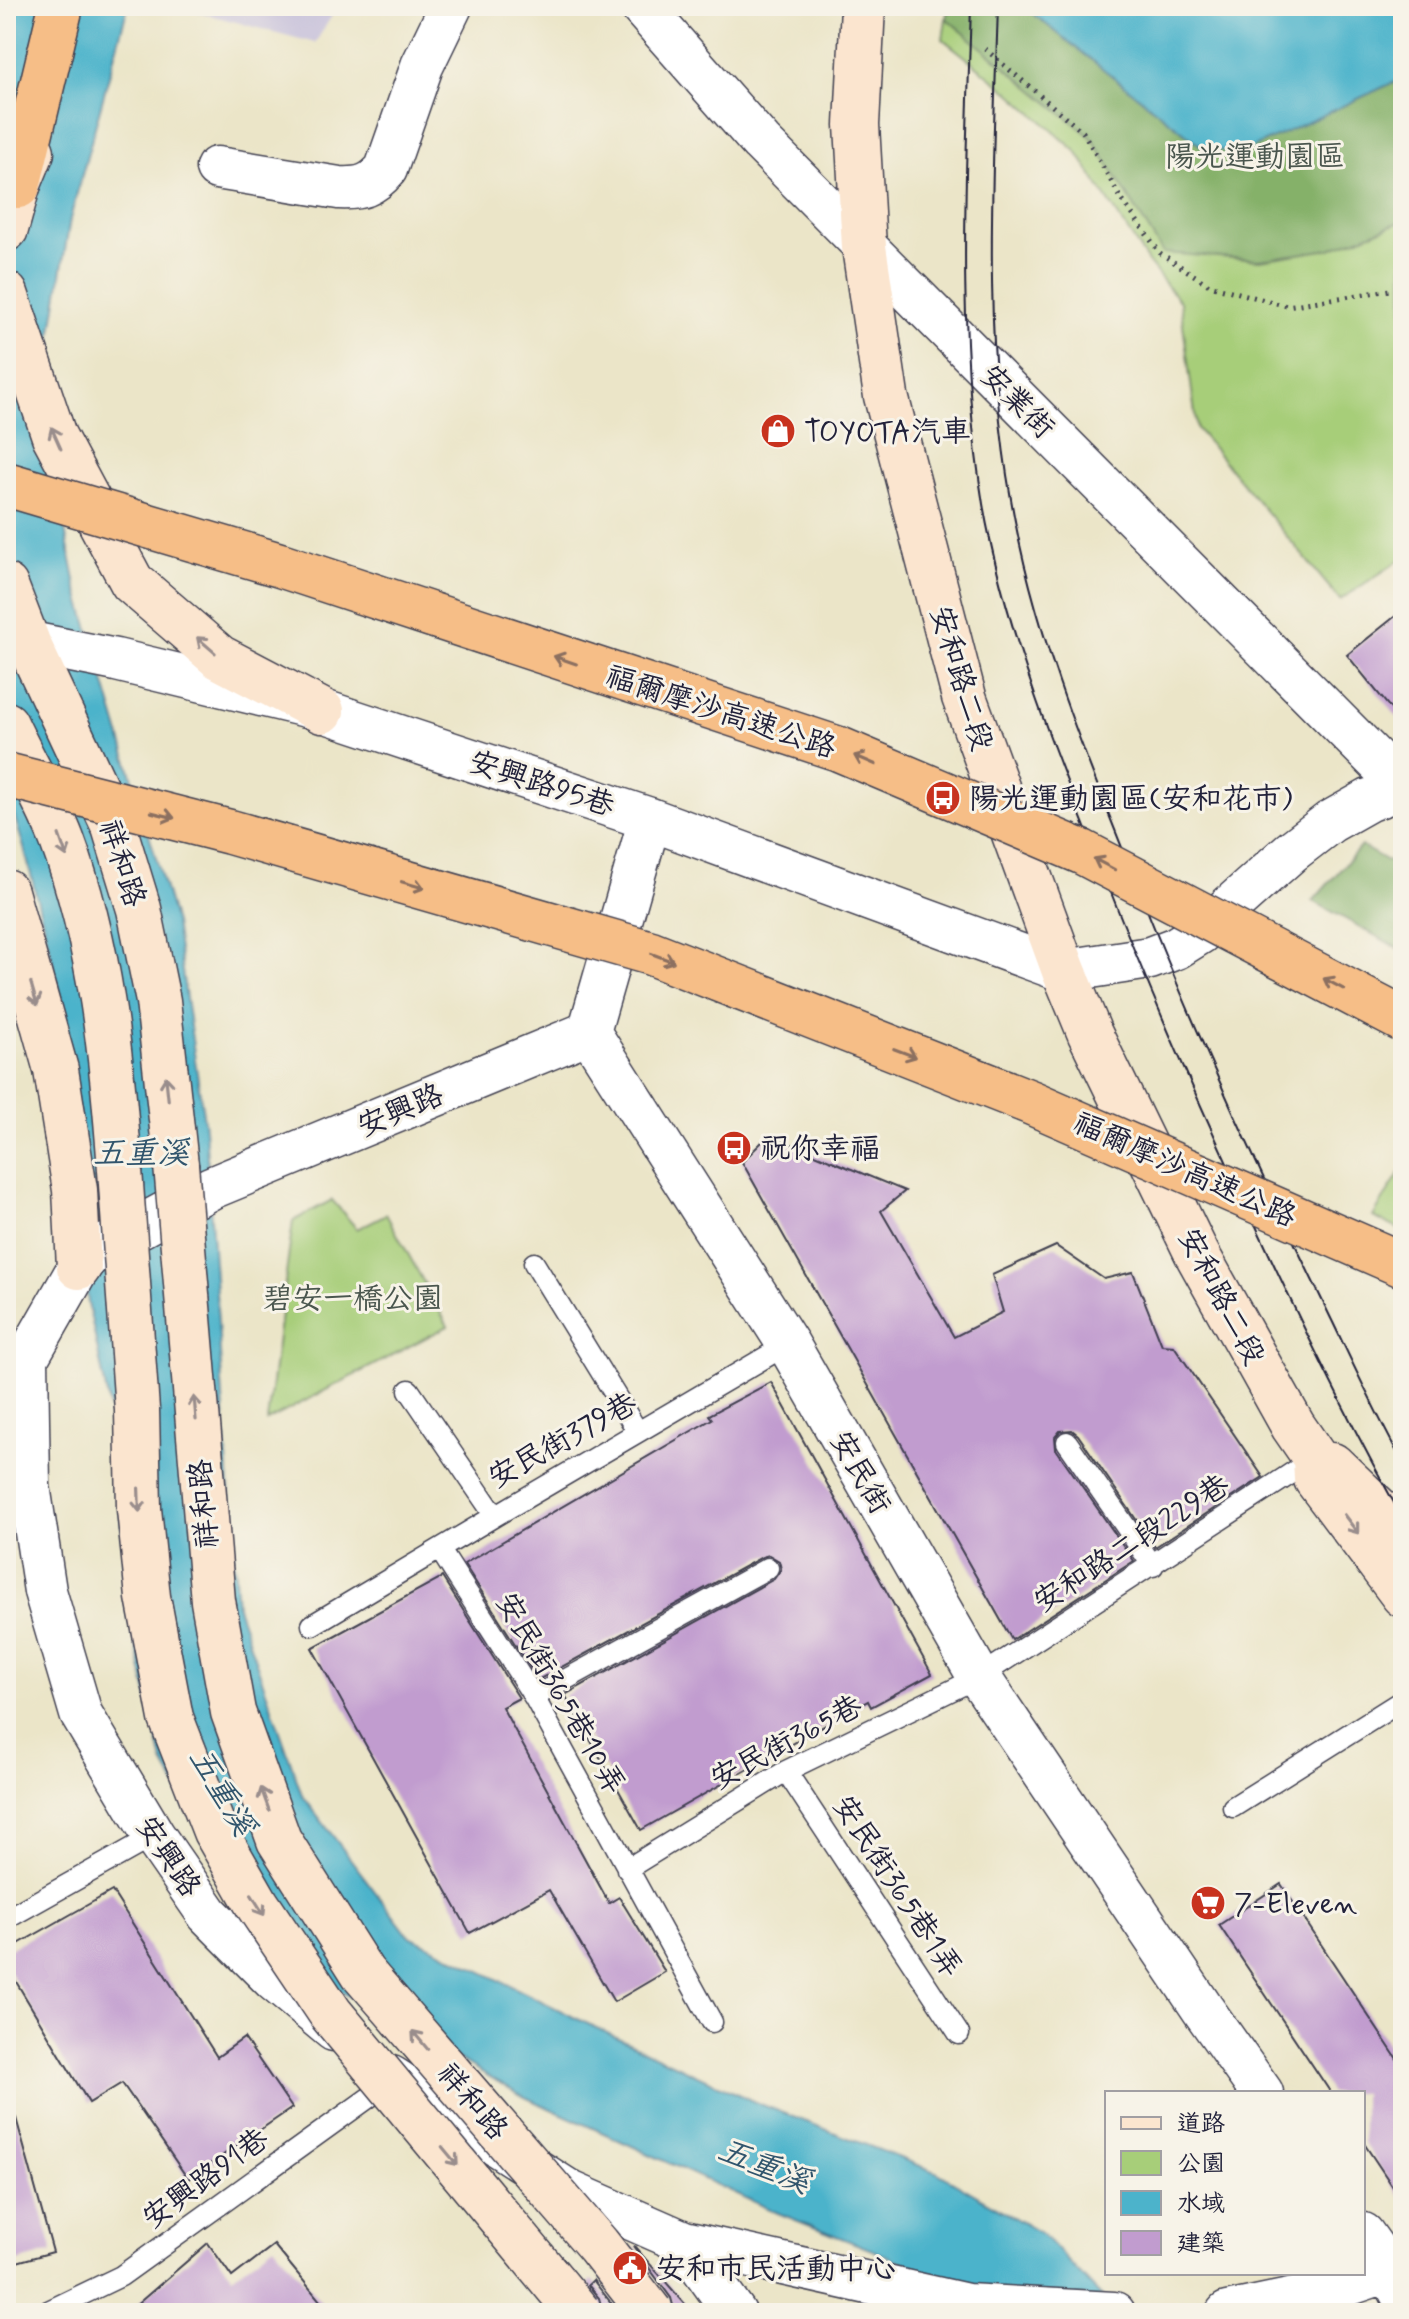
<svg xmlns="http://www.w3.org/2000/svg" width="1409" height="2319" font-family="Mynerve,'LXGW WenKai TC',sans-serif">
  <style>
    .industrial { fill: #c6c0da }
    .green { fill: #a7ce79; stroke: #64785a; stroke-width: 2 }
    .forest { fill: #85b169; stroke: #546a52; stroke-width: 2 }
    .water { fill: #4cb3cb; stroke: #376a83; stroke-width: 2 }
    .building { fill: #c19ccf }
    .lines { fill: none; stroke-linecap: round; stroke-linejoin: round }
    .lane-casing { stroke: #403f50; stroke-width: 23 }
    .street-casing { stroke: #403f50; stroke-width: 45 }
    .secondary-casing { stroke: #403f50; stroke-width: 47 }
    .highway-casing { stroke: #403f50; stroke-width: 47 }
    .path { stroke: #403f50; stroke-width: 5; stroke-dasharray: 2 6; stroke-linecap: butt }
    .lane { stroke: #fff; stroke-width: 20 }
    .street { stroke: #fff; stroke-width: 42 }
    .secondary { stroke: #fbe5cf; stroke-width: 44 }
    .highway { stroke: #f6be87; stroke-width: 44 }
    .tram { stroke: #22223b; stroke-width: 2 }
    .secondary-bridge-casing { stroke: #403f50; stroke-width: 47; stroke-linecap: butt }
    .highway-bridge-casing { stroke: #403f50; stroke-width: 47; stroke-linecap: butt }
    .secondary-bridge { stroke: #fbe5cf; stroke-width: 44 }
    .highway-bridge { stroke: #f6be87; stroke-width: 44 }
    .oneway { stroke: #998d8c }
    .oneway2 { stroke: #8c7061 }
    .labels { text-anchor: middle; stroke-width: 6; stroke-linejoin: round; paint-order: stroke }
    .park-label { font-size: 30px; fill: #4a564e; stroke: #f7f3e8 }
    .street-label { font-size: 30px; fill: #22223b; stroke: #f7f3e8 }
    .poi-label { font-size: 30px; fill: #22223b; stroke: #f7f3e8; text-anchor: start }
    .water-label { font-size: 32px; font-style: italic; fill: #31556d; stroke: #f7f3e8 }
  </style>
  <rect width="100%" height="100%" fill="#f7f3e8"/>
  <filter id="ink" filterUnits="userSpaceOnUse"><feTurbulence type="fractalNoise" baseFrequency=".0125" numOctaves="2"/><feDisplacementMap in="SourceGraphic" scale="16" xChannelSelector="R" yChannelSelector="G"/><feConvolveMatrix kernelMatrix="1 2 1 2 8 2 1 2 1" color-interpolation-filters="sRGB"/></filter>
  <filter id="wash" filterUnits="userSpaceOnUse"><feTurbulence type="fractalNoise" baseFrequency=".006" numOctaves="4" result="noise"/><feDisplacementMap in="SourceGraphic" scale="32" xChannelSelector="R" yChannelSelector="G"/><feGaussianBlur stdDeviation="1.8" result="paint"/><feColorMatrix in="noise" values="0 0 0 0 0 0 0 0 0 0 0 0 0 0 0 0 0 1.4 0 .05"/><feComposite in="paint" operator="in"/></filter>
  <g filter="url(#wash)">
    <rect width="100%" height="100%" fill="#ebe5c8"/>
    <!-- industrial -->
    <path class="industrial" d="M176 6H338L315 43Z"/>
    <!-- green -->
    <path class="green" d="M948 6H1403V558L1340 600 1197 429 1180 302 1148 262 1077 152 1008 91 943 39Z
      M1403 1167V1231L1373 1217Z
      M332 1200 357 1229 386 1214 448 1326 267 1421 293 1221Z"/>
    <!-- forest -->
    <path class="forest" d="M948 6H1023L1204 148 1241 153 1403 78V221L1330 249 1260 260 1163 253 1092 138 947 19Z
      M1361 846 1403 870V951L1313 901Z"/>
    <!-- water -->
    <path class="water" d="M19 6H128L70 219 40 405 76 585 175 923 205 1128 237 1607 302 1795 408 1935 588 2024 755 2102 936 2172 1042 2234 1117 2313H983L946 2279 778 2213 525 2097 321 1980 235 1892 163 1762 128 1610 115 1434 88 1303 66 1015 25 851 6 789V64Z
      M1023 6H1403V78L1241 153 1204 148Z"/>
    <g id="blocks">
      <!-- building -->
      <path class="building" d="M1403 610V724L1347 655Z
        M769 1135 905 1191 881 1211 954 1337 1003 1312 992 1275 1056 1246 1104 1279 1133 1272 1162 1345 1174 1346 1263 1477 1155 1547 1078 1435 1072 1430 1060 1431 1055 1437 1056 1449 1134 1561 1012 1640 742 1162Z
        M771 1382 932 1674 871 1707 868 1701 641 1830 565 1695 774 1579 781 1569 779 1561 769 1555 762 1557 538 1680 464 1564 712 1419 709 1415Z
        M442 1577 519 1698 502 1707 609 1903 619 1897 665 1972 614 2002 549 1890 470 1933 312 1648Z
        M1281 1884 1403 2068V2202L1363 2142V2093H1331L1219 1925Z
        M112 1891 217 2057 244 2038 292 2108 188 2179 122 2083 89 2103 6 1965V1951Z
        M16 2118 53 2252 6 2265V2120Z
        M208 2243 232 2277 274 2245 330 2313H127Z
        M633 2246 635 2247 693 2313H675L671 2298Z
        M593 2280 619 2313H603L599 2298 588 2285Z"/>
    </g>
  </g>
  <g filter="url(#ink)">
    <use href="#blocks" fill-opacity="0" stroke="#403f50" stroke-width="2"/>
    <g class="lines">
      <defs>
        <path id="lane" d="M534 1263 638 1432
          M409 1390 495 1516 788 1344
          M1067 1442 1153 1566
          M440 1550 534 1697 712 2022
          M312 1625 495 1516
          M534 1697 768 1568
          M786 1771 959 2034
          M1233 1807 1403 1700
          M627 1869 786 1771 979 1677 1315 1458
          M6 1919 154 1836
          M44 2313 121 2276 392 2081"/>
        <path id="street" d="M641 6 761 142 1403 787
          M217 168 339 188C361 189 372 186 386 169L422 66 451 6
          M6 638 116 660 311 707 650 819 1064 971 1150 958 1176 948 1200 933 1291 852 1330 822 1369 800 1403 788
          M650 819 589 1032 788 1344 979 1677 1204 2011 1262 2093
          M334 2030 274 1980 208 1914 154 1836 81 1714 45 1591 29 1486 27 1358 79 1267 90 1254 211 1188 589 1032
          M391 2077 570 2192 684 2242 967 2305 1114 2313
          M1363 2234 1390 2272 1401 2293
          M684 2242 735 2313
          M1227 2313 1323 2293 1403 2266"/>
        <path id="secondary" d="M863 6 857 125 864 247 886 396 964 697 1064 971 1090 1034 1198 1256 1293 1426 1315 1458 1316 1479 1403 1595
          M6 229 18 186 32 152
          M6 294 54 436 132 582 219 657 322 711
          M6 586 28 643 114 827 139 909 158 1001 176 1165
          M6 724C24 763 47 801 62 840 101 945 112 1059 120 1170
          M6 892 56 1070 75 1190 79 1267
          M1332 1465 1403 1533"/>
        <path id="highway" d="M18 186 61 6"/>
      </defs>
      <!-- lane casing -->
      <use href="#lane" class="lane-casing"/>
      <!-- street casing -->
      <use href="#street" class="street-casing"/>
      <!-- secondary casing -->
      <use href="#secondary" class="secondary-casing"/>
      <!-- highway casing -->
      <use href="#highway" class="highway-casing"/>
      <!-- path -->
      <path class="path" d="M985 49 1083 132 1120 197 1160 253 1209 285 1287 306 1403 288"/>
      <!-- lane -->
      <use href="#lane" class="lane"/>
      <!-- street -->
      <use href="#street" class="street"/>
      <!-- secondary -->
      <use href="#secondary" class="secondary"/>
      <!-- highway -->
      <use href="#highway" class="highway"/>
      <!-- tram -->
      <path class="tram" d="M971 6C966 172 956 339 983 504 1005 631 1060 766 1108 885 1155 1005 1207 1122 1262 1239 1306 1334 1352 1428 1403 1519
        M998 6C993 170 982 337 1011 499 1034 636 1090 767 1141 895 1196 1034 1258 1170 1324 1304 1350 1357 1374 1411 1403 1463"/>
      <defs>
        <path id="secondary-bridge" d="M176 1165 213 1601 233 1712 279 1840 363 1973 598 2245 651 2313
          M120 1170 137 1410 139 1509 148 1597 171 1718 215 1831 257 1904 331 2014 579 2313"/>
        <path id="highway-bridge" d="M6 484 280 565 839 749 1082 852 1403 1020
          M6 775 230 832 651 953 1030 1102 1403 1265"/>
      </defs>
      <!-- secondary-bridge casing -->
      <use href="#secondary-bridge" class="secondary-bridge-casing"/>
      <!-- highway-bridge casing -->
      <use href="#highway-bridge" class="highway-bridge-casing"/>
      <!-- secondary-bridge -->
      <use href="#secondary-bridge" class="secondary-bridge"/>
      <!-- highway-bridge -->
      <use href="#highway-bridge" class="highway-bridge"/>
    </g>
    <!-- one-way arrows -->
    <defs><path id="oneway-shaft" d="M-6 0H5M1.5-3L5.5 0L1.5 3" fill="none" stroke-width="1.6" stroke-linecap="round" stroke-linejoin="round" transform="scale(2)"/></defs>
    <g class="oneway">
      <use href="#oneway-shaft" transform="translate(56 438) rotate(-114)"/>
      <use href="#oneway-shaft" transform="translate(206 645) rotate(-139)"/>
      <use href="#oneway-shaft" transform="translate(63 846) rotate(71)"/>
      <use href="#oneway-shaft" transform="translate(34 994) rotate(74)"/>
      <use href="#oneway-shaft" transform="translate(167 1088) rotate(-96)"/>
      <use href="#oneway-shaft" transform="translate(195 1408) rotate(-95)"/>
      <use href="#oneway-shaft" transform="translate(139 1500) rotate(88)"/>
      <use href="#oneway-shaft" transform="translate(1351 1524) rotate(53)"/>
      <use href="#oneway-shaft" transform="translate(265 1799) rotate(-110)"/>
      <use href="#oneway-shaft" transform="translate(258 1905) rotate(58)"/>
      <use href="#oneway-shaft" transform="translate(420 2040) rotate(-130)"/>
      <use href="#oneway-shaft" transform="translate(450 2156) rotate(50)"/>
    </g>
    <g class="oneway2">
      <use href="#oneway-shaft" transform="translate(565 660) rotate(-161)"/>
      <use href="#oneway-shaft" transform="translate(865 760) rotate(-157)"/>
      <use href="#oneway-shaft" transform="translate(163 815) rotate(14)"/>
      <use href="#oneway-shaft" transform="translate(1104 864) rotate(-152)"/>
      <use href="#oneway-shaft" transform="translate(413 885) rotate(16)"/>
      <use href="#oneway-shaft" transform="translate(663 958) rotate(21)"/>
      <use href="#oneway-shaft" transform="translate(1334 984) rotate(-152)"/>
      <use href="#oneway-shaft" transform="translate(905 1053) rotate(21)"/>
    </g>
  </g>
  <!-- icons -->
  <defs>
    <symbol id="shop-disc" viewBox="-11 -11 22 22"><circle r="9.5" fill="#c8321e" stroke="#f7f3e8"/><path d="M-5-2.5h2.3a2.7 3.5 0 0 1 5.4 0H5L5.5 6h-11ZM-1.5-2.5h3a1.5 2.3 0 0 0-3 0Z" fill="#fff"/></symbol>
    <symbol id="bus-disc" viewBox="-11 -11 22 22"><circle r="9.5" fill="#c8321e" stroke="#f7f3e8"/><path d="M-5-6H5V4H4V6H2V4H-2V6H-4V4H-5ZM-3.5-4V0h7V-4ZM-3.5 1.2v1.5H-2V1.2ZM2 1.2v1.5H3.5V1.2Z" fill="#fff"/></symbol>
    <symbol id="supermarket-disc" viewBox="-11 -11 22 22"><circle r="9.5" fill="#c8321e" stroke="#f7f3e8"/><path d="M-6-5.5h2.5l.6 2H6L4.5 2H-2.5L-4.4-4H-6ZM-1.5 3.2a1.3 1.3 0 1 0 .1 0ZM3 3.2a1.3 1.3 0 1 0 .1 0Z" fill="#fff"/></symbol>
    <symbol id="civic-disc" viewBox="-11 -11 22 22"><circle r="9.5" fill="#c8321e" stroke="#f7f3e8"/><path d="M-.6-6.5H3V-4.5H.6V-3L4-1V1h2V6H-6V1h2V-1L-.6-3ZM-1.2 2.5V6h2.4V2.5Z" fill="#fff"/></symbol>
  </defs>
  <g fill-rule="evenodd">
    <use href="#shop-disc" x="758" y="411" width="40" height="40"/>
    <use href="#bus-disc" x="923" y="778" width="40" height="40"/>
    <use href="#bus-disc" x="714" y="1128" width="40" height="40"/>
    <use href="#supermarket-disc" x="1188" y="1883" width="40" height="40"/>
    <use href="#civic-disc" x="610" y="2248" width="40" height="40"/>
  </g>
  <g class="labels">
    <!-- park labels -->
    <g class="park-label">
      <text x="1255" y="166">陽光運動園區</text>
      <text x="353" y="1308">碧安一橋公園</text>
    </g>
    <!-- street labels -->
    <g class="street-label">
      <text transform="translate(1018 401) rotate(45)" y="10">安業街</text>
      <text transform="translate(962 678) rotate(73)" y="10">安和路二段</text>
      <text transform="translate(721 711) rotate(18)" y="10">福爾摩沙高速公路</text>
      <text transform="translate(542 783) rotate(18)" y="10">安興路95巷</text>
      <text transform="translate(123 863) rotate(72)" y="10">祥和路</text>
      <text transform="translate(400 1110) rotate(-23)" y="10">安興路</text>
      <text transform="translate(1185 1169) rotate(24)" y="10">福爾摩沙高速公路</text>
      <text transform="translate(1222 1296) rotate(62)" y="10">安和路二段</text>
      <text transform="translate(562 1440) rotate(-29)" y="10">安民街379巷</text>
      <text transform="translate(861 1472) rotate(60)" y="10">安民街</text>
      <text transform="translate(203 1504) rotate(-95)" y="10">祥和路</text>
      <text transform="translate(1131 1543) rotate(-33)" y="10">安和路二段229巷</text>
      <text transform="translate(561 1693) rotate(60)" y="10">安民街365巷10弄</text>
      <text transform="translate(786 1742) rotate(-28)" y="10">安民街365巷</text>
      <text transform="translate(169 1856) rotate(56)" y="10">安興路</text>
      <text transform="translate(898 1886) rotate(57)" y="10">安民街365巷1弄</text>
      <text transform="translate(473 2101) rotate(49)" y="10">祥和路</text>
      <text transform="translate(205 2178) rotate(-36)" y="10">安興路91巷</text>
    </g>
    <!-- poi labels -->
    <g class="poi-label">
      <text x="804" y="441">TOYOTA汽車</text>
      <text x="969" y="808">陽光運動園區(安和花市)</text>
      <text x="760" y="1158">祝你幸福</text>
      <text x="1234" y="1913">7-Eleven</text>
      <text x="656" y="2278">安和市民活動中心</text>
    </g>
    <!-- water labels -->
    <g class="water-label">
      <text x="141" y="1163">五重溪</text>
      <text transform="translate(223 1791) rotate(59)" y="11">五重溪</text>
      <text transform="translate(765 2165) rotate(22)" y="11">五重溪</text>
    </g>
  </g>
  <!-- margin -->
  <rect width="1409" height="2319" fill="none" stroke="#f7f3e8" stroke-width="32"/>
  <!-- legend -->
  <rect x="1105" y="2091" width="260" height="184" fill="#f7f3e8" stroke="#a29fa3" stroke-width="2"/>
  <rect x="1121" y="2117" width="40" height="12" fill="#fbe5cf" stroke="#a29fa3" stroke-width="2"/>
  <text x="1177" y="2131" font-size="24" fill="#22223b">道路</text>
  <rect x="1121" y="2151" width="40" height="24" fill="#a7ce79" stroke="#a29fa3" stroke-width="2"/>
  <text x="1177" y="2171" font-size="24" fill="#22223b">公園</text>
  <rect x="1121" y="2191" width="40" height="24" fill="#4cb3cb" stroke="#a29fa3" stroke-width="2"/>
  <text x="1177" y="2211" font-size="24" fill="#22223b">水域</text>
  <rect x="1121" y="2231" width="40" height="24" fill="#c19ccf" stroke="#a29fa3" stroke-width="2"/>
  <text x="1177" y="2251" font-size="24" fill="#22223b">建築</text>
</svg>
